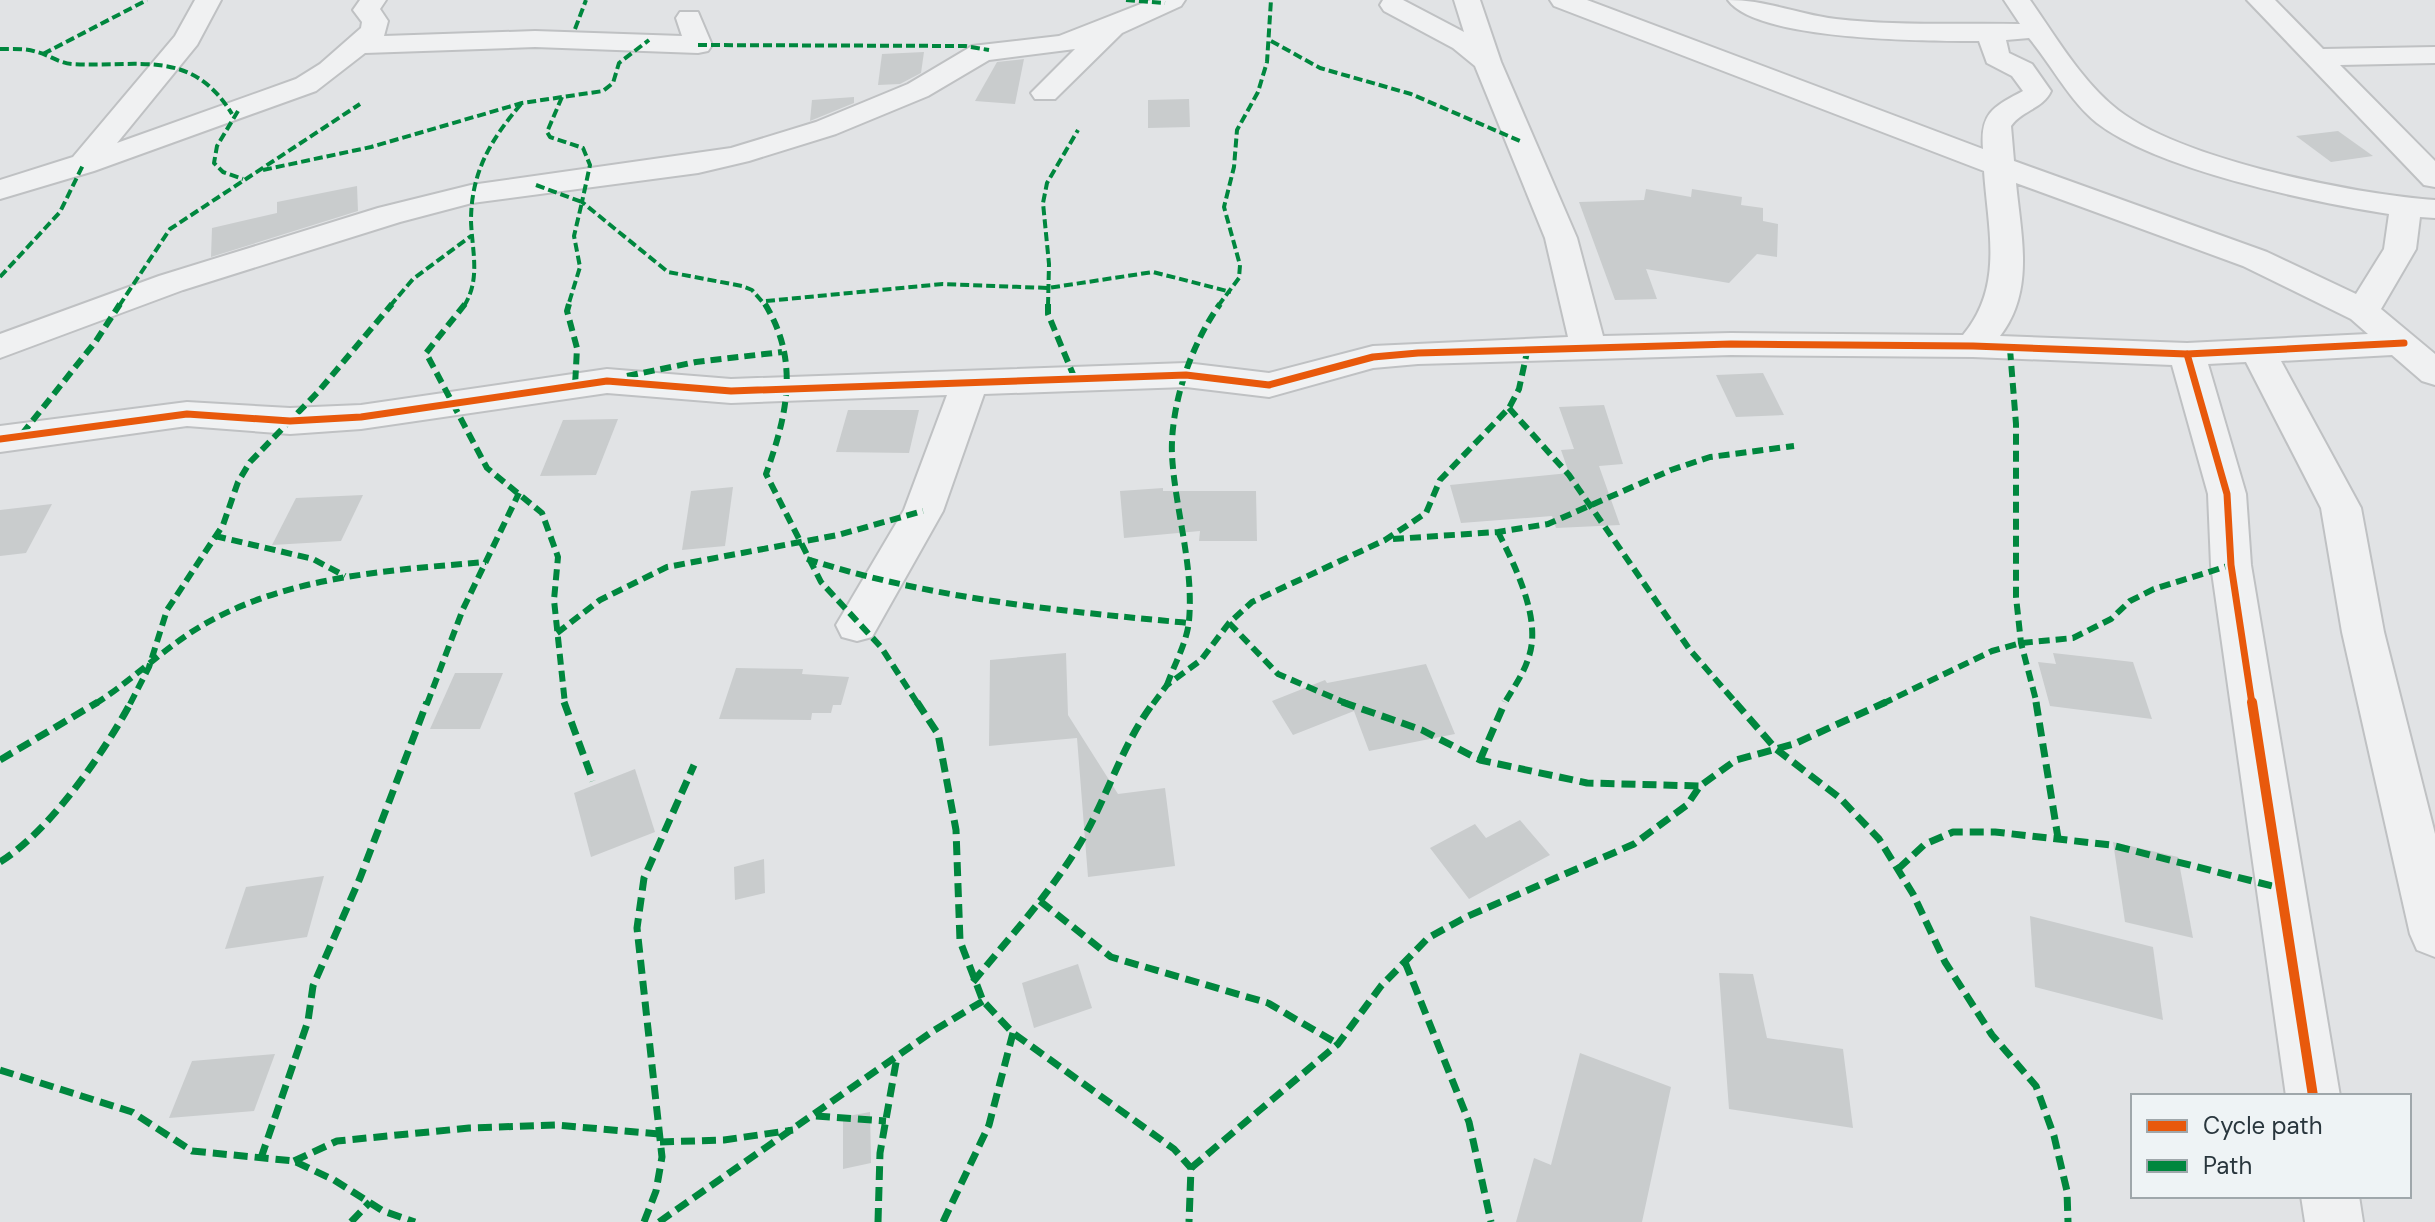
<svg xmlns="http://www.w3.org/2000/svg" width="2435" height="1222" font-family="'DM Sans',sans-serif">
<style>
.building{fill:#c9cccd}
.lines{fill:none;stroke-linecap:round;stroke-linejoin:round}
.street-casing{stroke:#bfc1c3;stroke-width:4}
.street{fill:#f0f1f2;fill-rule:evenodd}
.quiet-far2{stroke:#00873e;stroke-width:4;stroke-dasharray:9 4;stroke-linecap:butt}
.quiet-far1{stroke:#00873e;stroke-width:6;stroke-dasharray:11 6;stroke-linecap:butt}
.quiet{stroke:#00873e;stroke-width:7;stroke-dasharray:14 7;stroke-linecap:butt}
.cycleway-far1-casing{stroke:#eef3f5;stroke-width:12}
.cycleway-casing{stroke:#eef3f5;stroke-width:15}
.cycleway-far1{stroke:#e8590c;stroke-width:7}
.cycleway{stroke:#e8590c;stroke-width:10}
</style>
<rect width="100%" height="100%" fill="#e1e3e5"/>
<g class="building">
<path d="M924,52L921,73L900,84L878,85L882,54Z"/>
<path d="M1024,59L1015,104L975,101L997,62Z"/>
<path d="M854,97V103L810,121L812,100Z"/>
<path d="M1189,99L1190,127L1148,128V100Z"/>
<path d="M2338,131L2373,156L2331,162L2296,136Z"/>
<path d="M357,186L358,211L211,257L212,228L277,213V202Z"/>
<path d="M1646,189L1691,197L1692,189L1742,197L1741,205L1763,208V221L1778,224L1777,257L1757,254L1729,283L1646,269L1657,299L1615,300L1579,202L1644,200Z"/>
<path d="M1763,373L1784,415L1736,417L1716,375Z"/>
<path d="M1604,405L1623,464L1599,466L1620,525L1556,528L1552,516L1461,523L1450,485L1569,473L1561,450L1574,449L1559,407Z"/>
<path d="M848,410H919L909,453L836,452Z"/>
<path d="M618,419L596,475L540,476L563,420Z"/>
<path d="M733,487L725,546L682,550L691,491Z"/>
<path d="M1163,488V491H1256L1257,541H1199L1200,531L1124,538L1120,491Z"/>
<path d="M363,495L341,541L272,545L296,498Z"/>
<path d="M52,504L26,553L0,556V510Z"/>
<path d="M1066,653L1068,715L1118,794L1165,788L1175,866L1088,877L1077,738L989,746L990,660Z"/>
<path d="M2053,653L2133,662L2152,719L2050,706L2038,662L2056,664Z"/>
<path d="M1426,664L1455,734L1369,751L1354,711L1293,735L1272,701L1325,680L1327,683Z"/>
<path d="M736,668L803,669L802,674L849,677L841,705H833L831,713H812L811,720L719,719Z"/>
<path d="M455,673H503L480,729H430Z"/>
<path d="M635,769L655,832L591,857L574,793Z"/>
<path d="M1520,820L1550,855L1469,899L1430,848L1475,824L1486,838Z"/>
<path d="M2113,842L2178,857L2193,938L2125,922Z"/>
<path d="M764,859L765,893L735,900L734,867Z"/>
<path d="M324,876L307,937L225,949L246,887Z"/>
<path d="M2030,916L2153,947L2163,1020L2035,987Z"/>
<path d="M1078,964L1092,1008L1034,1028L1022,983Z"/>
<path d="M1719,973L1753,974L1767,1038L1843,1049L1853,1128L1729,1109Z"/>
<path d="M1580,1053L1671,1087L1642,1222H1516L1534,1158L1551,1165Z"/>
<path d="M275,1054L254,1111L169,1118L192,1061Z"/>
<path d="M870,1112L871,1163L843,1169V1117Z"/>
</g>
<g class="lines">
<g class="street-casing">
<g id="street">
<path d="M195,0H221L197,45L117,143L296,79L320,64L361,28L362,22L353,10L360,0H386L380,9L388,21L384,36L535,31L682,36L676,18L680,12H698L712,45L708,51L698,53L535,47L365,53L316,91L94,171L0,199V180L73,157L175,36Z"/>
<path d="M1151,0H1185L1181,6L1122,33L1055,99H1035L1031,93L1075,49L989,60L928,96L836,134L749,161L698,173L472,203L400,222L183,290L0,358V334L159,276L378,208L471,185L731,148L816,122L908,84L972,46L1059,36Z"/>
<path d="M1383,0H1403L1464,32L1454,0H1480L1501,62L1577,238L1603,336L1731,333L1963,335C2004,286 1988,230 1984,171L1554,6L1550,0H1587L1983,149C1980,113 1993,107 2023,91L2012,76L1987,63L1979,41C1929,41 1757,41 1728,0C1767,0 1797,14 1836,19C1897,26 1959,23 2020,24L2004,0H2030C2056,37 2082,82 2118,110C2183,160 2353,194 2435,200V218L2420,217L2416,249L2381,309L2435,354V385L2422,381L2392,355L2281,361L2361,508L2384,632L2435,834V957L2417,950L2410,934L2342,632L2321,508L2246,362L2208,364L2246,494L2251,565L2340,1096H2286L2211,565L2208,494L2172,365L1973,357L1731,355L1418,364L1373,368L1269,397L1186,387L984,394L943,511L872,637L857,641L842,637L836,625L904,510L947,395L731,403L607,393L361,429L290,434L187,426L0,452V426L187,402L290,408L361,405L607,369L731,379L1186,363L1269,373L1373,346L1568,337L1545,238L1475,66L1453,48L1384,11L1380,5ZM2029,38C2051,64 2069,100 2097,123C2158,170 2312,202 2389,214L2384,249L2356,294L2267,252L2014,161L2011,126C2022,110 2043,109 2051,91L2032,64L2009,53L2006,40ZM2016,183L2243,266L2351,319L2368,334L2187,343L2000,336C2035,291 2021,236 2016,183Z"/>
<path d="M2247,0H2275L2323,49L2435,47V63L2340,65L2435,161V187L2424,185Z"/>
<path d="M2301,1196H2359L2363,1222H2305Z"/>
</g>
</g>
<use href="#street" class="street"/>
<g class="quiet-far2">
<path d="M1126,0L1165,3"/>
<path d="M575,29L586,0"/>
<path d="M1271,41L1320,68L1411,94L1520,141"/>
<path d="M698,45L965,46L989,50"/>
<path d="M0,49C12,49 25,48 37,52C49,55 59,63 72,64C138,68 191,47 232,114"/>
<path d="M43,54L147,0"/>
<path d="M562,97L547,132L550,137L583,148L590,165L582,202L668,272L742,286L752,290L766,306"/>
<path d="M238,111L217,146L214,163L223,172L243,179"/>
<path d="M263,170L371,147L522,103L603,91L613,83L619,63L649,40"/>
<path d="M536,185L582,202L574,236L580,267L568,306"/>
<path d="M0,277L60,212L83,165"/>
<path d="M766,301L943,284L1048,288L1153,272L1231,292"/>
<path d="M119,306L170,229L360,104"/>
<path d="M390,306L413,279L471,236"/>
<path d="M464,306C481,279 472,251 471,221C471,172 491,139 522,103"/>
<path d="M1048,306L1049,264L1043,203L1047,183L1078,130"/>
<path d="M1218,306L1239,278L1240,265L1224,207L1234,167L1237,130L1258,92L1267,62L1271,0"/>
</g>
<g class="quiet-far1">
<path d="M465,304L426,353L487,468L542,513L558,557L554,600L565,704"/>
<path d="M569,304L567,311L577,348L575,386"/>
<path d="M765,304C800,361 787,415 766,474L821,582L881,647L918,704"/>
<path d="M1048,304V314L1075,379"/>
<path d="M2010,349L2016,424V597L2021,643L2037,704"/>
<path d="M627,376L696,362L782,352"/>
<path d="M1509,408L1569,475L1690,650L1737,704"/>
<path d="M22,434L96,341L120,304"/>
<path d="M1498,532C1515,566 1543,621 1528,659C1523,675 1512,690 1504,704"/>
<path d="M215,536L313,559L345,576"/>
<path d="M1393,539L1498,532L1548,524L1671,470L1710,457L1794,446"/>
<path d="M807,559C931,599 1060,611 1189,623"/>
<path d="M1229,623L1278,674L1348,704"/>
<path d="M557,633L600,600L667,567L838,535L923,511"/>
<path d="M1167,685C1174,665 1187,642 1189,621C1194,565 1175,510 1172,455C1170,406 1191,344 1220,304"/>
<path d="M95,704C133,680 165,647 203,625C287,576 391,570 486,562"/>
<path d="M130,704L149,667L167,610L223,525L238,482L250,462L318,392L392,304"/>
<path d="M427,704L463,609L519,493"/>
<path d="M1153,704L1167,685L1201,660L1229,623L1252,602L1385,540L1426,513L1440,480L1509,408L1519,389L1527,352"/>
<path d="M1882,704L1992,651L2021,643L2073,638L2111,619L2130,601L2154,589L2231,565"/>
</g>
<g class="quiet">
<path d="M564,702L593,781"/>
<path d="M917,702L938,734L956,830L960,941L983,1001L1013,1033L1174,1149L1191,1168L1189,1222"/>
<path d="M1342,702L1422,730L1480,760L1587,783L1700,786"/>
<path d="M1735,702L1776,749L1840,798L1879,839L1913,894L1945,962L1992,1035L2036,1086L2054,1136L2067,1191L2068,1222"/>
<path d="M2036,702L2058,838"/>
<path d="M0,760L98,702"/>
<path d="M1480,760L1505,702"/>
<path d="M0,862C49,832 104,753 131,702"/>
<path d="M1898,869L1925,844L1953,832H1995L2111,845L2280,888"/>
<path d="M1040,901L1111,957L1268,1003L1338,1044"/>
<path d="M1405,962L1469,1122L1491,1222"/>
<path d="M973,982C1008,939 1047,897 1076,850C1106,803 1120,747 1154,702"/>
<path d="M0,1070L132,1112L192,1151L294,1161L334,1180L383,1211L415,1222"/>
<path d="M816,1116L886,1121"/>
<path d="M660,1142L724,1140L793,1130"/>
<path d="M261,1158L308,1021L313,986L360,878L427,702"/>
<path d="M294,1161L337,1141L469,1128L555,1125L659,1134"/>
<path d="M1191,1168L1338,1044L1381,986L1428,938L1466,917L1634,844L1687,805L1700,786L1736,760L1794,744L1886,702"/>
<path d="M351,1222L370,1202"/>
<path d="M644,1222L656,1191L662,1157L637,928L644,878L694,765"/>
<path d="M659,1222L933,1031L983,1001"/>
<path d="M878,1222L880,1153L897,1057"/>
<path d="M943,1222L989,1125L1013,1033"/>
</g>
<g class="cycleway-far1-casing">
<g id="cycleway-far1">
<path d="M2187,354L2227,494L2231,565L2252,704"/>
<path d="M0,439L187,414L290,421L361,417L607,381L731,391L1186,375L1269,385L1373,357L1418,353L1731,344L1973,346L2187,354L2404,343"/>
</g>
</g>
<g class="cycleway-casing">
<path id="cycleway" d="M2252,702L2313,1096"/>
</g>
<use href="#cycleway-far1" class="cycleway-far1"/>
<use href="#cycleway" class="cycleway"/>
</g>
<rect x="2131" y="1094" width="280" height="104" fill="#eef3f5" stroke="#9fa7ab" stroke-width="2"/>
<rect x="2147" y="1120" width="40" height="12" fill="#e8590c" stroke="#9fa7ab" stroke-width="2"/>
<text x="2203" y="1134" font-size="24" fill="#29363d">Cycle path</text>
<rect x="2147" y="1160" width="40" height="12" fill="#00873e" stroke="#9fa7ab" stroke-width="2"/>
<text x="2203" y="1174" font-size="24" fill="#29363d">Path</text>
</svg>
